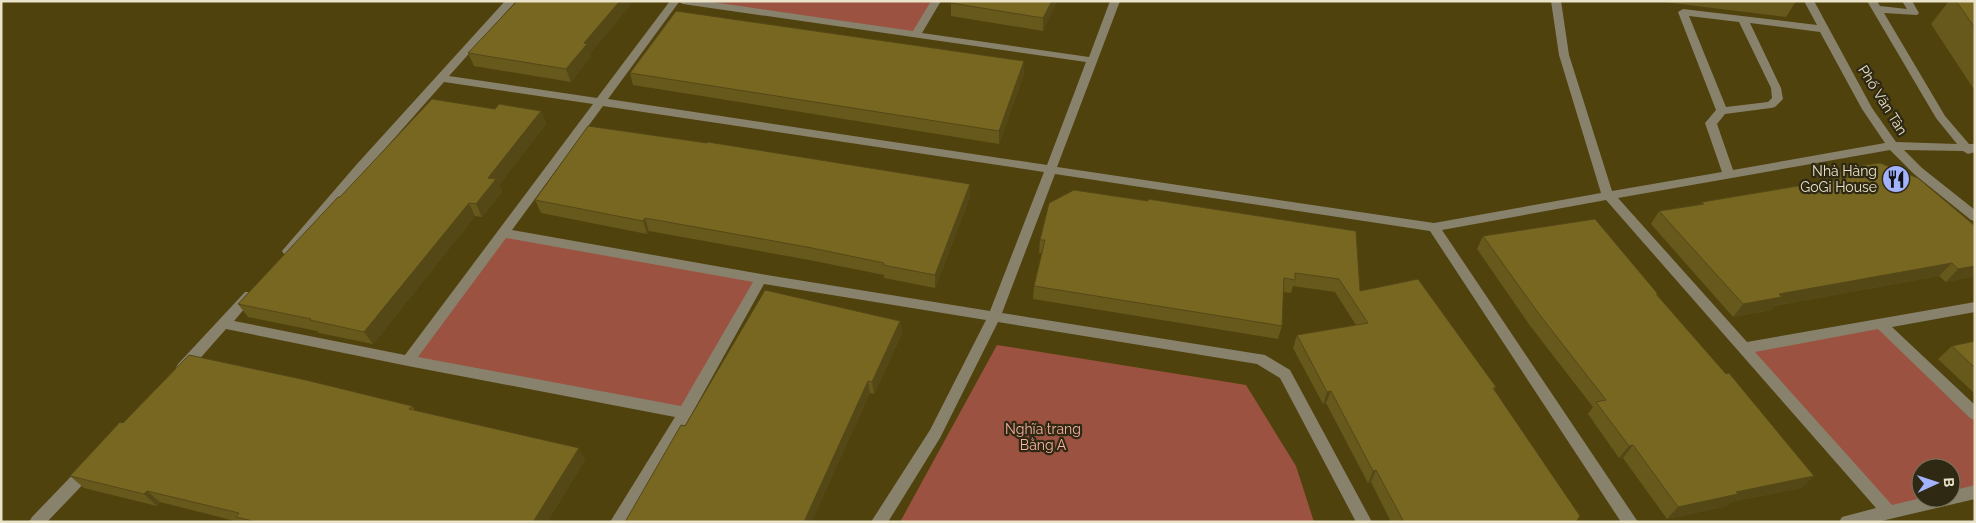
<svg xmlns="http://www.w3.org/2000/svg" width="1976" height="523" font-family="Raleway,sans-serif">
<style>
.green{fill:#9b5240}
.lines{fill:none;stroke-linecap:round;stroke-linejoin:round}
.minor{fill:#88826d;fill-rule:evenodd}
.wall{fill:#67591c}
.shaded-wall{fill:#544817}
.building{fill:#786721;stroke:#544817}
.labels{text-anchor:middle;stroke-width:4.5;stroke-linejoin:round;paint-order:stroke}
.street-label{font-size:14px;fill:#eae3c9;stroke:#2f2914}
.poi-label{font-size:14px;fill:#eae3c9;stroke:#2f2914;text-anchor:end}
.park-label{font-size:14px;fill:#f6b09f;stroke:#2f2914}
</style>
<rect width="100%" height="100%" fill="#4f420d"/>
<g class="green">
<path d="M683,1H936L916,35Z"/>
<path d="M503,233L761,279L685,413L408,361Z"/>
<path d="M1881,324L1975,414V492L1951,498V468H1921V498L1889,512L1745,348Z"/>
<path d="M997,345L1246,385L1296,466L1314,522H900Z"/>
</g>
<g class="lines">
<g class="minor">
<path d="M505,1H516L449,76L597,98L670,1H705L913,31L931,1H941L922,33L1089,57L1110,1H1120L1057,167L1434,223L1601,193L1559,55L1551,1H1561L1569,55L1612,191L1722,172L1705,123L1716,110L1678,12L1683,9L1817,25L1804,1H1814L1872,108L1896,142L1957,144L1936,118L1867,1H1877L1880,6L1907,9L1902,1H1912L1919,13L1917,15L1884,13L1945,116L1969,144H1975V152L1968,154L1963,151L1904,150L1922,168L1975,210V221L1971,220L1914,174L1890,150L1618,198L1747,342L1975,302V312L1892,327L1975,405V420L1970,418L1878,329L1755,352L1892,505L1921,498H1951V491L1975,485V499L1877,522H1839L1842,517L1876,508L1606,200L1442,230L1638,522H1621L1430,231L1055,174L1002,313L1265,355L1290,370L1372,522H1356L1280,378L1257,364L998,322L940,438L888,522H871L930,430L986,320L764,284L690,417L627,522H610L675,417L408,366L226,329L188,372L183,373L178,372L176,368L178,364L245,292H255L256,295L234,321L405,355L593,104L444,82L292,254H284L282,251L357,164ZM679,2L683,4L1086,62L1047,165L608,99ZM1689,16L1739,22L1771,88L1772,98L1768,102L1726,107ZM1750,23L1820,32L1862,109L1885,143L1733,170L1717,124L1725,114L1771,108L1775,107L1783,99L1781,88ZM603,106L1044,172L990,311L761,274L512,230ZM506,238L753,282L681,406L418,357Z"/>
<path d="M87,464L92,465L94,470L92,475L47,522H29L32,517L82,465Z"/>
</g>
</g>
<g class="wall">
<path d="M1057,1L1043,31L951,16V3Z"/>
<path d="M1656,1H1796L1786,17Z"/>
<path d="M1949,1H1975V91L1931,24Z"/>
<path d="M468,53L590,54L591,56L571,82L474,66Z"/>
<path d="M630,73L1024,74L999,144L633,85Z"/>
<path d="M541,111L546,124L499,185L502,192L482,217L475,216L373,344L319,333L317,331L248,317L238,304L340,197Z"/>
<path d="M1843,168L1975,276L1946,282L1939,276L1774,306L1771,310L1733,317L1651,224L1659,211L1701,204L1702,202L1834,180Z"/>
<path d="M970,197L935,288L884,278V275L809,260L649,231L647,234L541,213L535,200Z"/>
<path d="M1356,231L1360,291L1496,387L1494,390L1576,522H1391L1371,482L1368,483L1326,403L1323,404L1293,348L1297,335L1356,325L1335,292L1293,286L1291,293L1283,292L1282,326L1278,339L1033,299L1034,286L1042,253H1039L1040,240Z"/>
<path d="M1483,236L1658,294L1657,295L1814,476L1801,488L1730,502L1727,506L1667,519L1623,458H1619L1588,414L1593,407L1531,327L1477,249Z"/>
<path d="M900,321L902,333L874,394L870,393L849,439L685,426Z"/>
<path d="M1975,341V394L1938,359L1952,346Z"/>
<path d="M412,406L415,410L585,460L547,522H239L160,502L157,506L84,488L70,476L123,423Z"/>
</g>
<g class="shaded-wall">
<path d="M620,1H634L590,54L591,56L571,82L566,69L584,43Z"/>
<path d="M1052,1H1057L1043,31V18Z"/>
<path d="M1024,61V74L999,144V131Z"/>
<path d="M541,111L546,124L499,185L502,192L482,217L476,204L488,178Z"/>
<path d="M970,184V197L935,288V275Z"/>
<path d="M469,203L475,216L373,344L364,332Z"/>
<path d="M645,218L649,231L647,234L643,221Z"/>
<path d="M1952,263L1939,276L1774,306L1771,310L1733,317L1743,304L1779,294Z"/>
<path d="M1975,266V276L1946,282L1958,269Z"/>
<path d="M900,321L902,333L874,394L872,382Z"/>
<path d="M868,381L870,393L812,522H804Z"/>
<path d="M1331,391L1326,403L1323,404L1327,392Z"/>
<path d="M1633,445L1623,458H1619L1629,446Z"/>
<path d="M579,448L585,460L547,522H533Z"/>
<path d="M1376,470L1371,482L1368,483L1373,471Z"/>
<path d="M1814,476L1801,488L1730,502L1727,506L1667,519L1678,507L1736,492Z"/>
<path d="M147,491L160,502L157,506L144,494Z"/>
</g>
<g class="building">
<path d="M517,1H620L584,43L587,44L566,69L468,53Z"/>
<path d="M952,1H1052L1043,18L951,3Z"/>
<path d="M1956,1H1975V28Z"/>
<path d="M676,11L1024,61L999,131L630,73Z"/>
<path d="M432,99L495,109L499,104L541,111L488,178L496,179L476,204L469,203L364,332L310,320L311,319L238,304L338,197H340Z"/>
<path d="M588,126L707,143L708,142L970,184L935,275L883,265L884,263L807,247L645,218L643,221L535,200Z"/>
<path d="M1880,163L1918,178L1975,226V266L1958,269L1952,263L1779,294L1782,297L1743,304L1659,211L1704,204L1702,202L1852,177L1843,168Z"/>
<path d="M1074,190L1148,201V199L1356,231L1360,291L1418,279L1496,387L1493,388L1580,516L1576,522H1404L1376,470L1373,471L1331,391L1327,392L1297,335L1368,323L1339,279L1295,273V280L1284,278L1282,326L1034,286L1045,240H1040L1049,203Z"/>
<path d="M1595,219L1658,294H1656L1726,374L1729,373L1814,476L1736,492L1738,494L1678,507L1633,445L1629,446L1596,402L1606,400L1539,314L1483,236Z"/>
<path d="M765,290L900,321L872,382L868,381L804,522H625L681,425L685,426Z"/>
<path d="M1975,341V368L1952,346Z"/>
<path d="M189,355L306,380L412,406L409,409L579,448L533,522H257L236,517L239,513L147,491L144,494L70,476L120,422L123,423Z"/>
</g>
<defs>
<g id="restaurant-disc" transform="scale(1.4375)"><circle r="9.5" fill="#a3b2fd" stroke="#2f2914"/><path d="M-5-6h1v4h1v-4h1v4h1v-4h1v5L-1.5 .5V6h-2V.5L-5-1ZM5-6V6H3V1.5H1.5Q1.5-4 5-6Z" fill="#111"/></g>
</defs>
<g fill-rule="evenodd">
<use href="#restaurant-disc" x="1896" y="179"/>
</g>
<g class="labels">
<g class="street-label">
<text transform="translate(1883 100) rotate(58)" y="5">Phố Văn Tân</text>
</g>
<g class="poi-label">
<text x="1877" y="176">Nhà Hàng<tspan x="1877" dy="16">GoGi House</tspan></text>
</g>
<g class="park-label">
<text x="1043" y="434">Nghĩa trang<tspan x="1043" dy="16">Bằng A</tspan></text>
</g>
</g>
<rect width="1976" height="523" fill="none" stroke="#eae3c9" stroke-width="5"/>
<g transform="translate(1936 483) rotate(87)"><circle r="24" fill="#2f2914" stroke="#7a735c"/>
<path d="M0-4L9 19L0 12L-9 19Z" fill="#a3b2fd"/>
<text y="-8" font-size="14" font-weight="bold" text-anchor="middle" fill="#eae3c9">B</text>
</g>
</svg>
